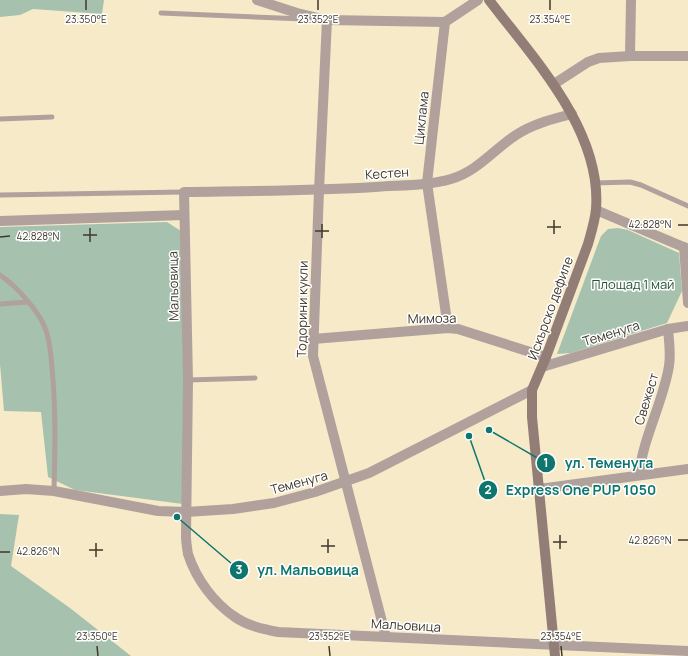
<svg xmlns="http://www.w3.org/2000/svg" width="688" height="656" font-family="Manrope,sans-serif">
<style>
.green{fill:#a7c1af}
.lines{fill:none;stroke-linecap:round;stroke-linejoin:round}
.service{stroke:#b0a19d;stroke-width:5}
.minor{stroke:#b0a19d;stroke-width:10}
.tertiary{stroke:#b0a19d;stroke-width:10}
.secondary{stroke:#937e77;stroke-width:10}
.ticks{fill:none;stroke:#3f392c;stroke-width:1.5}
.labels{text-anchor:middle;stroke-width:3;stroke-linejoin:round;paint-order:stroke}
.street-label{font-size:13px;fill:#3f392c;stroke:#fff}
.park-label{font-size:13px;fill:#235336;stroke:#fff}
.ticks-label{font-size:10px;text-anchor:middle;fill:#3f392c;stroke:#fff;stroke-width:3;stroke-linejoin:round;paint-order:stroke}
.leader{fill:none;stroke:#0f766e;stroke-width:1.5}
.callout-dot{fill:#0f766e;stroke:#fff;stroke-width:1.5}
.mark-label{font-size:12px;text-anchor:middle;font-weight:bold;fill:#fff}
.callout-label{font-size:14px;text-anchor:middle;font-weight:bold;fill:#0f766e;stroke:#fff;stroke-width:3;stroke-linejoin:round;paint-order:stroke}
</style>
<rect width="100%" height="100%" fill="#f7eac9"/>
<g class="green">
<path d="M0,0H104L102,14L33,9L20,15L0,17Z"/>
<path d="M167,222L184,233L183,504L75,490L48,477L41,412L4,411L0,364V227Z"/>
<path d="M618,228L628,230L679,253L682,291L667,323L571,353L557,354L601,236L608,229Z"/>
<path d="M0,514L19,515L11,566L70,608L131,656H0Z"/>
</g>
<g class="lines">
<g class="service">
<path d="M161,13L304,19"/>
<path d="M0,119L52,117"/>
<path d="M595,183L630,182L641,185L688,206"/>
<path d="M0,195L184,192"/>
<path d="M0,275C15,285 39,311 45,328C50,340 51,355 52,368C56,409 55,449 54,491"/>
<path d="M0,304L28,302"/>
<path d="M188,380L255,378"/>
</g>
<g class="minor">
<path d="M257,0L297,13L327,20L445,22"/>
<path d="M327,20L319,190L313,356L386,637"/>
<path d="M630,56L631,0"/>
<path d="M554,84L588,62L599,58L630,56H688"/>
<path d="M572,114C552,119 533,124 516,135C493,150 478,171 451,179C427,186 400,185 375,187C312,191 248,191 184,192L188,380L186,536C186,542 187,548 188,554C196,579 214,603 235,617C248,626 263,629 278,632L688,651"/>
<path d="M596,210L688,249"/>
<path d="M0,221L184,215"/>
<path d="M684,247L688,303"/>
<path d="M448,328L427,183L445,22L478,0"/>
<path d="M313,339L448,328L458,329L546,357"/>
<path d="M542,367L668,329L688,326"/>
<path d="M639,475C643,437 663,403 669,366C671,354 669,341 668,329"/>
<path d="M539,489L688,469"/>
</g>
<path class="tertiary" d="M0,491L26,489L54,491L158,511L186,512L233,509L274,503L315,492L369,473L532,390"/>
<path class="secondary" d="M489,0C533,58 602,130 596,209C595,221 591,233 588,244L546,357L532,390V417L555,656"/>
</g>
<path class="ticks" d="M86,0V10M318,0V10M550,0V10M554,220V234M322,224V238M678,225H688M547,227H561M90,228V242M315,231H329M83,235H97M0,237L10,236M560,535V549M328,539V553M678,540H688M553,542H567M96,543V557M321,546H335M89,550H103M0,552H10M97,646L98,656M329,646L330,656M561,646L562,656"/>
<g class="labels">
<g class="street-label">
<text transform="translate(421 118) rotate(-84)" y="5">Циклама</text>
<text transform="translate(387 173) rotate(-4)" y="5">Кестен</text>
<text transform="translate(173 286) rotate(-91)" y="5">Мальовица</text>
<text transform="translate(550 308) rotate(-70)" y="5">Искърско дефиле</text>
<text transform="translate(302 309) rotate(-89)" y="5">Тодорини кукли</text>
<text transform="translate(432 318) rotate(-1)" y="5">Мимоза</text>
<text transform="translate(611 333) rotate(-17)" y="5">Теменуга</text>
<text transform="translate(646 399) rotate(-73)" y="5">Свежест</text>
<text transform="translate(299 482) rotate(-15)" y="5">Теменуга</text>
<text transform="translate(406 625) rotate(3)" y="5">Мальовица</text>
</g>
<g class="park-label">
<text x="633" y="289">Площад 1 май</text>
</g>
</g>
<g class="ticks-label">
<text x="86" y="23">23.350°E</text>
<text x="318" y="23">23.352°E</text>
<text x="550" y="23">23.354°E</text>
<text x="650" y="228">42.828°N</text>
<text x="38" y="240">42.828°N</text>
<text x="650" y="544">42.826°N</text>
<text x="38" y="555">42.826°N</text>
<text x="97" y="640">23.350°E</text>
<text x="329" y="640">23.352°E</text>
<text x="561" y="640">23.354°E</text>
</g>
<path class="leader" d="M489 430L546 463M469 436L488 490M177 517L239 570"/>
<g class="callout-dot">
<circle cx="489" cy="430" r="4"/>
<circle cx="469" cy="436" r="4"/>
<circle cx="177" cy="517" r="4"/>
<circle cx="546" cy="463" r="10"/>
<circle cx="488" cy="490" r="10"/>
<circle cx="239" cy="570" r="10"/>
</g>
<g class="mark-label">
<text x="546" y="467">1</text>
<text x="488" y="494">2</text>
<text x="239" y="574">3</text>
</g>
<g class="callout-label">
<text x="609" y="468">ул. Теменуга</text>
<text x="581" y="495">Express One PUP 1050</text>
<text x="308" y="575">ул. Мальовица</text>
</g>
</svg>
